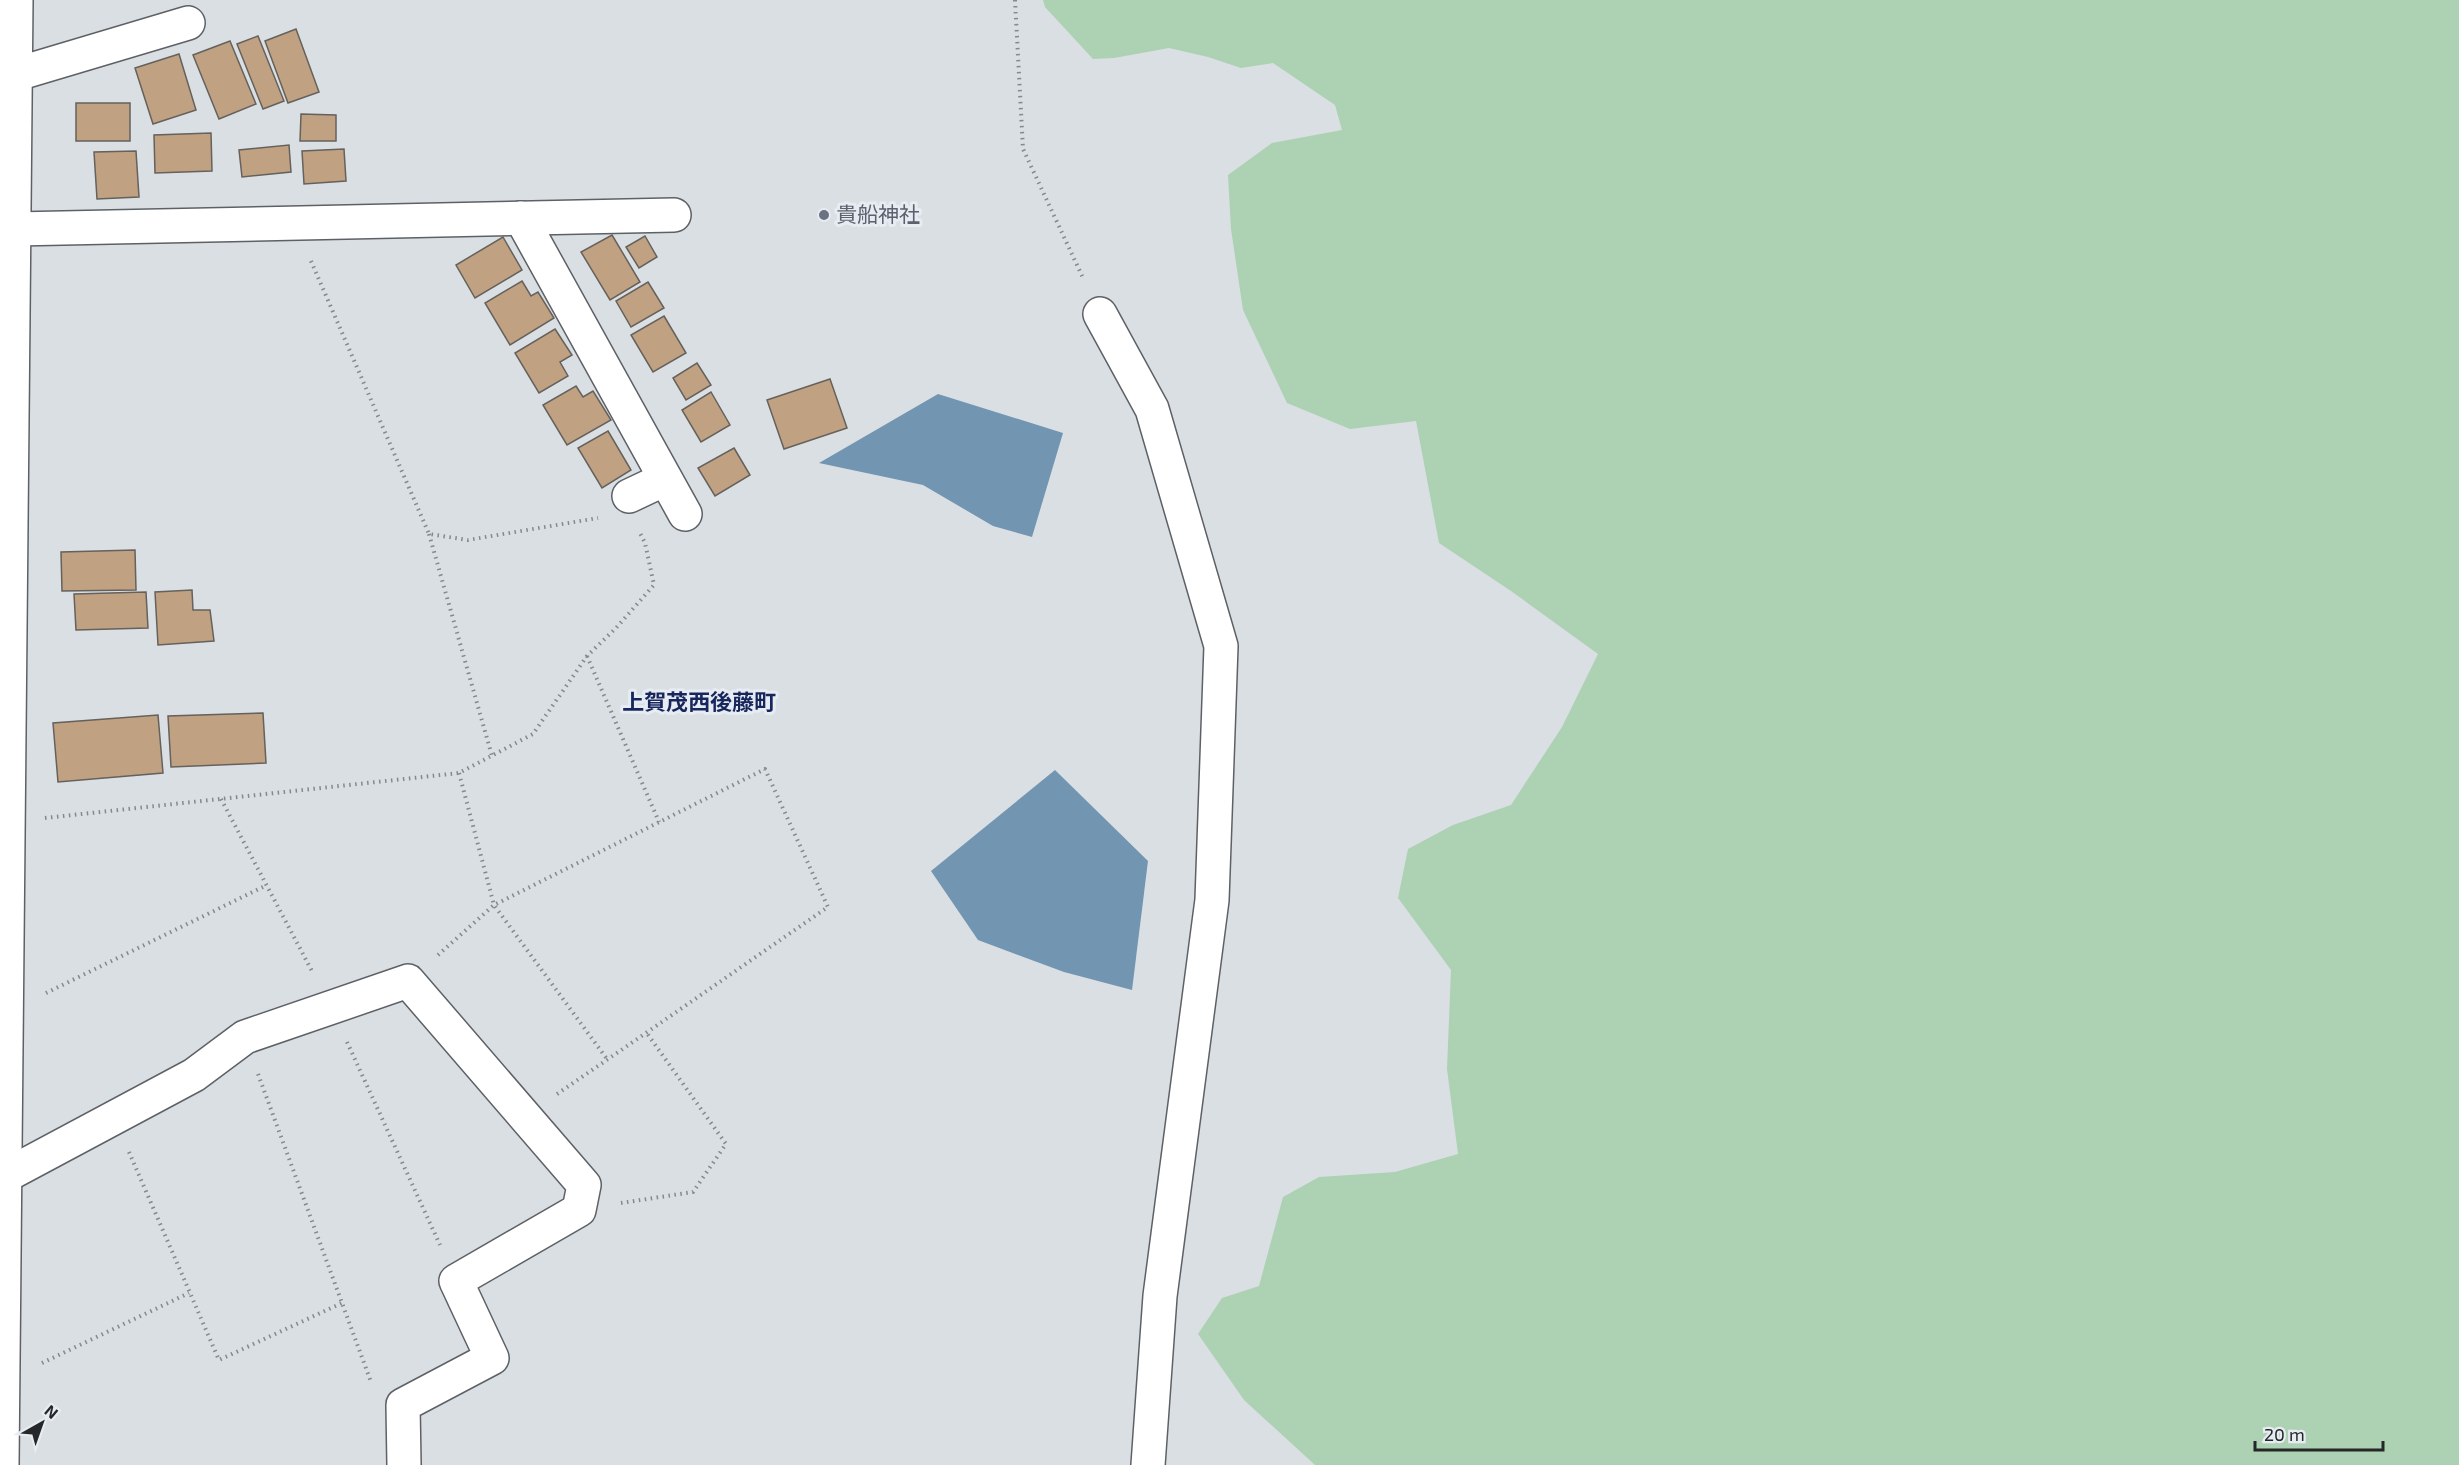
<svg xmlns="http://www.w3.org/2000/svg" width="2459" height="1465" font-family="'Exo 2','Noto Sans JP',sans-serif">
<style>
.green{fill:#add1b3}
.water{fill:#7295b1}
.building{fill:#c0a181;stroke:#65615c;stroke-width:1.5}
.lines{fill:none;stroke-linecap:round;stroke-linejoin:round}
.minor-casing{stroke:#5d6166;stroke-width:36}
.path{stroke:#85898d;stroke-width:4;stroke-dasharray:1.5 4.5;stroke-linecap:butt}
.minor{stroke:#fff;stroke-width:33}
.worship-dot{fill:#6b7280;stroke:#e7ecf2;stroke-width:2}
.labels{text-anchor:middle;stroke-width:6;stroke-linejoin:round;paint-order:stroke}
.worship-label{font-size:21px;fill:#5b616d;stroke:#e7ecf2;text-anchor:start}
.neighbourhood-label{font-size:22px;font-weight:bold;fill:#17265c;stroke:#e7ecf2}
</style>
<rect width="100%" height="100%" fill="#dadfe4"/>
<path class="green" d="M1043,0H2459V1465H1315L1244,1400L1198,1334L1222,1298L1259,1286L1283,1197L1319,1177L1395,1172L1458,1154L1447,1069L1451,970L1398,898L1408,849L1453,825L1511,805L1562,727L1598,654L1511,591L1439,543L1416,421L1350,429L1287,403L1243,310L1231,229L1228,175L1272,143L1342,130L1335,105L1273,63L1241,68L1208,57L1169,48L1114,58L1093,59L1045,7Z"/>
<g class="water">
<path d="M938,394L1063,433L1032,537L993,526L923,485L819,463Z"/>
<path d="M1055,770L1148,861L1132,990L1064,972L978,940L931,871Z"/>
</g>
<g class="building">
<path d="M296,29L319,92L288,103L265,41Z"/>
<path d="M258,36L284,101L263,109L237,44Z"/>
<path d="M230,41L256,104L219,119L193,55Z"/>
<path d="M179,54L196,110L153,124L135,68Z"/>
<rect x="76" y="103" width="54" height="38"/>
<path d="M301,114L336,115V141H300Z"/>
<path d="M211,133L212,171L155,173L154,135Z"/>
<path d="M289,145L291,172L242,177L239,150Z"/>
<path d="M344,149L346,181L304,184L302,151Z"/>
<path d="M136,151L139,197L97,199L94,152Z"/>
<path d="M612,235L640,282L610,300L581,252Z"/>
<path d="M645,236L657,257L639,268L626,247Z"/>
<path d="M503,237L522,270L475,298L456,265Z"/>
<path d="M522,281L531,296L538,292L554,318L510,345L485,303Z"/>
<path d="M648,282L664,308L631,327L616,301Z"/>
<path d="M664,316L686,353L653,372L631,335Z"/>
<path d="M555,329L572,355L560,362L568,376L539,393L515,353Z"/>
<path d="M697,363L711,385L686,400L673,378Z"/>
<path d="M830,379L847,428L784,449L767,400Z"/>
<path d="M576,386L583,397L593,391L611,420L567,445L543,405Z"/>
<path d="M711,392L730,425L701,442L682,410Z"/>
<path d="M608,431L631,470L602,488L578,448Z"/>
<path d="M734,448L750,475L715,496L698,468Z"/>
<path d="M135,550L136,590L62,591L61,552Z"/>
<path d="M192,590L193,610H210L214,641L158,645L155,592Z"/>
<path d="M146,592L148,628L76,630L74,594Z"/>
<path d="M263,713L266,763L171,767L168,716Z"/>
<path d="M158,715L163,773L58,782L53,723Z"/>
</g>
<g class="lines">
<g class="minor-casing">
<g id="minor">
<path d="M17,74L188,23"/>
<path d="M521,218L685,514"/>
<path d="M15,229L674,215"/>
<path d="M1100,314L1152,409L1221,646L1212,900L1160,1296L1148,1465"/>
<path d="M629,496L665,479"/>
<path d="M0,1176H5L194,1075L245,1037L408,981L584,1185L579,1210L456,1281L492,1358L403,1405L404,1465"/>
<path d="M2,1465L16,0"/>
</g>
</g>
<g class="path">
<path d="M1015,0L1023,149L1084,280"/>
<path d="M311,261L429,534L468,540L598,518"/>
<path d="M429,534L492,756"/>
<path d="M587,656L659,822"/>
<path d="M221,799L313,973"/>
<path d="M45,818L459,773L533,734L587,656L616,628L654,585L645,543L640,533"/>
<path d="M438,955L494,905L459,773"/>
<path d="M46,993L267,885"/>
<path d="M347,1042L440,1245"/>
<path d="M258,1074L371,1382"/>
<path d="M557,1094C648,1032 738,969 828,907L765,769L494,905L607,1059"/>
<path d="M129,1152L219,1360L342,1303"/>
<path d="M621,1203L693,1192L726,1144L646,1032"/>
<path d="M42,1363L189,1293"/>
</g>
<use href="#minor" class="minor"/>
</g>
<circle class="worship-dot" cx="824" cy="215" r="6"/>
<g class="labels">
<g class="worship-label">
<text x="836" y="222">貴船神社</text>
</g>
<g class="neighbourhood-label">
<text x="699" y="710">上賀茂西後藤町</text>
</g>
</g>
<g transform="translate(42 1423) rotate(40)" stroke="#e7ecf2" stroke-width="4.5" paint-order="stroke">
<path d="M0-4.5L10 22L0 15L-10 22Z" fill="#252729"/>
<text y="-9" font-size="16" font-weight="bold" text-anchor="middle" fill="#252729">N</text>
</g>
<path d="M2255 1441v9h128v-9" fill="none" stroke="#252729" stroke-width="3"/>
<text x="2264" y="1441" font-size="18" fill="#252729" stroke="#e7ecf2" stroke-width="4.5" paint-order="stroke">20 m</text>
</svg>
